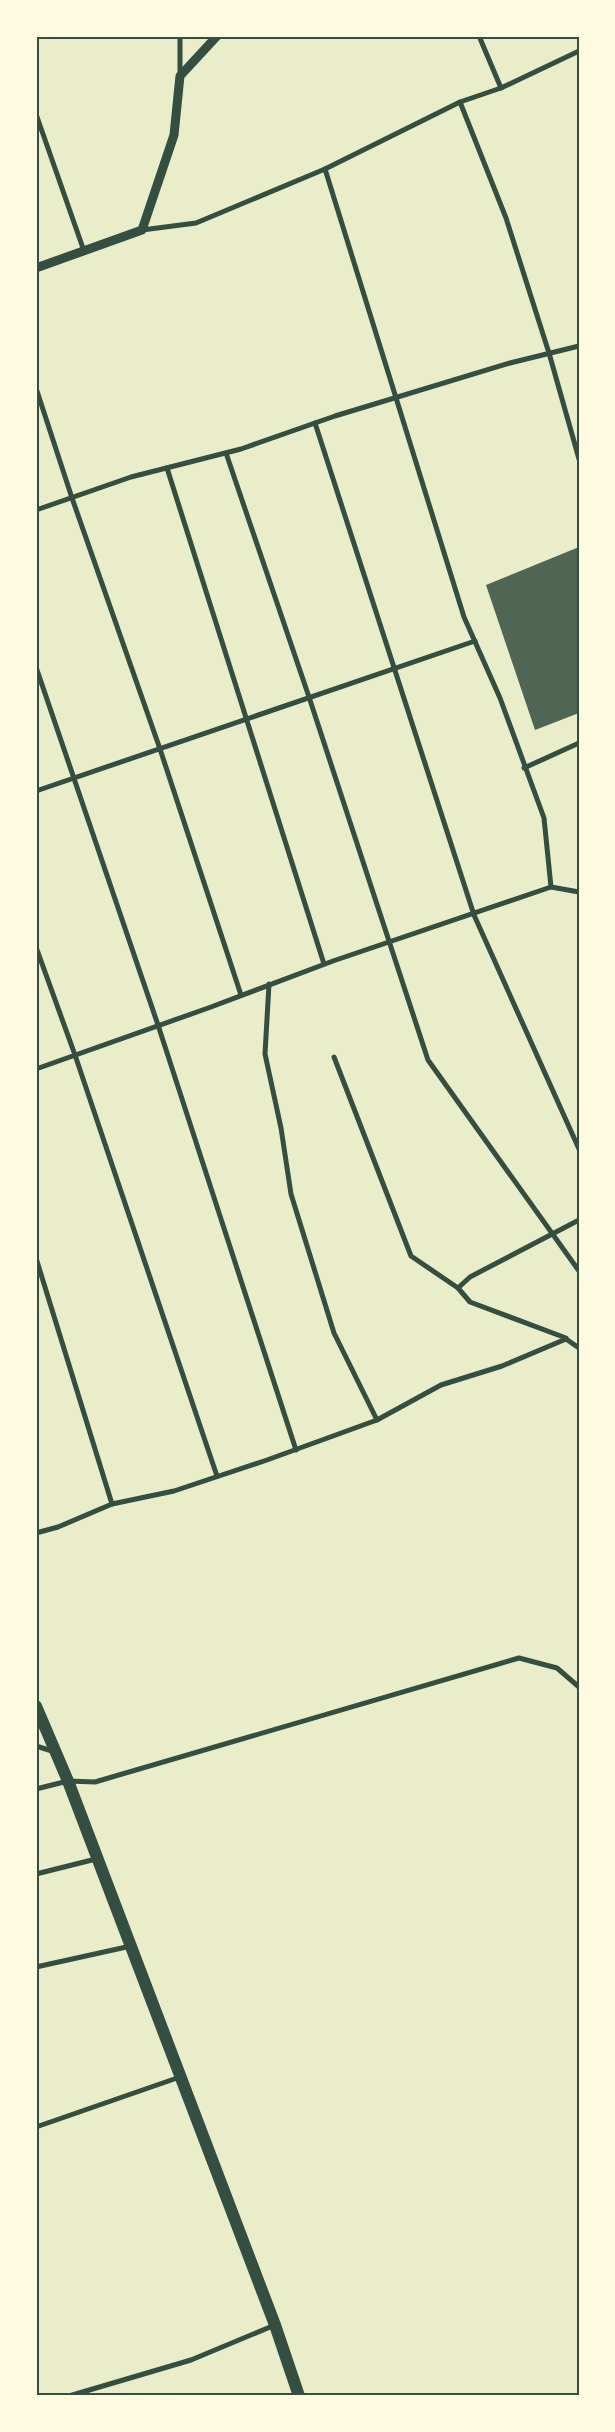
<svg xmlns="http://www.w3.org/2000/svg" width="615" height="2432" font-family="Barlow,sans-serif">
<style>
.building{fill:#4f6655}
.lines{fill:none;stroke-linecap:round;stroke-linejoin:round}
.minor{stroke:#344e41;stroke-width:5}
.tertiary{stroke:#344e41;stroke-width:9}
.primary{stroke:#344e41;stroke-width:12}
.neatline{fill:none;stroke:#344e41;stroke-width:2}
</style>
<rect width="100%" height="100%" fill="#e9edc9"/>
<path class="building" d="M579,547V713L535,730L486,585Z"/>
<g class="lines">
<g class="minor">
<path d="M479,36L501,88"/>
<path d="M180,76V36"/>
<path d="M460,102L506,218L549,353L579,459"/>
<path d="M36,114L84,251"/>
<path d="M325,169L460,102L501,88L579,51"/>
<path d="M142,230L196,223L325,169L464,617L500,698L544,818L551,887L579,892"/>
<path d="M36,388L72,498L160,749L241,995"/>
<path d="M315,423L474,915L579,1149"/>
<path d="M226,453L309,697L428,1060L579,1271"/>
<path d="M167,468L324,964"/>
<path d="M36,510L131,477L241,449L335,416L510,363L579,346"/>
<path d="M36,667L158,1025L296,1450"/>
<path d="M524,768L579,743"/>
<path d="M36,791L475,641"/>
<path d="M36,947L75,1055L217,1476"/>
<path d="M269,984L265,1054L281,1128L291,1194L334,1333L377,1420L441,1385L502,1366L566,1339L579,1348"/>
<path d="M334,1057L411,1256L458,1288L470,1302L566,1338"/>
<path d="M36,1069L211,1007L333,961L551,887"/>
<path d="M36,1258L112,1504"/>
<path d="M458,1288L470,1277L579,1220"/>
<path d="M36,1533L58,1527L112,1504L174,1491L267,1460L377,1420"/>
<path d="M36,1746L52,1751"/>
<path d="M36,1789L68,1781L95,1782L519,1658L557,1668L579,1687"/>
<path d="M36,1874L96,1859"/>
<path d="M36,1967L131,1946"/>
<path d="M36,2127L180,2077"/>
<path d="M69,2396L191,2360L275,2325"/>
</g>
<path class="tertiary" d="M36,268L142,230L174,135L180,76L217,36"/>
<path class="primary" d="M36,1706L68,1781L275,2325L299,2396"/>
</g>
<rect width="615" height="2432" fill="none" stroke="#fefae0" stroke-width="75"/>
<rect x="38" y="38" width="540" height="2356" class="neatline"/>
</svg>
